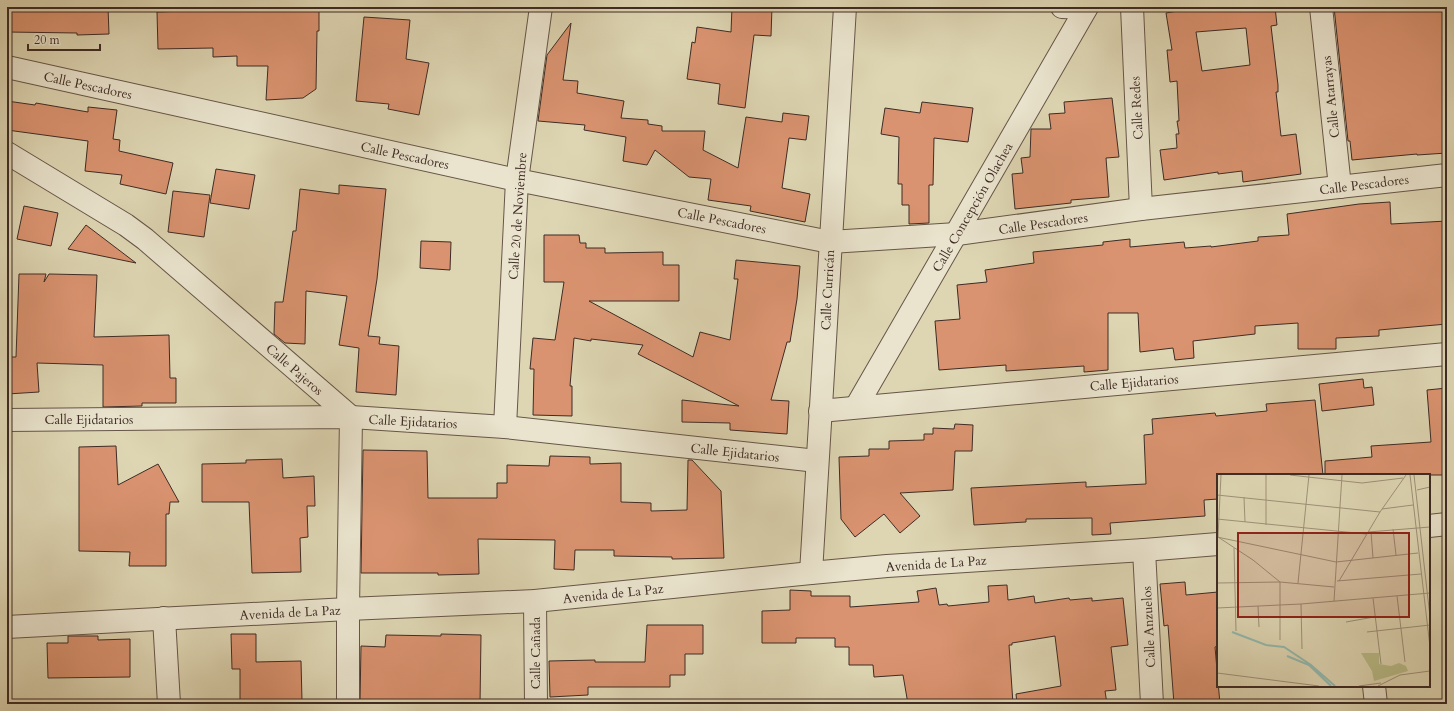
<svg xmlns="http://www.w3.org/2000/svg" width="1454" height="711" font-family="Cardo,serif">
<style>
.building{fill:#da9370;stroke:#3e2b25;fill-rule:evenodd}
.lines{fill:none;stroke-linecap:round;stroke-linejoin:round}
.minor-casing{stroke:#665648;stroke-width:24}
.minor{stroke:#eae4ce;stroke-width:22}
.labels{text-anchor:middle;stroke-width:3;stroke-linejoin:round;paint-order:stroke}
.street-label{font-size:13px;fill:#3e2b25;stroke:#eae4ce}
.inset-river{fill:none;stroke:#93b9af;stroke-width:2}
.inset-road{fill:none;stroke:#9e927a;stroke-width:1}
.view{fill:#8f2418;fill-opacity:0.15;stroke:#8f2418;stroke-width:2}
.inset-edge{fill:none;stroke:#3e2b25;stroke-width:2}
</style>
<rect width="100%" height="100%" fill="#ded6b3"/>
<filter id="stains"><feTurbulence type="fractalNoise" baseFrequency=".005" numOctaves="4"/><feColorMatrix values="0 0 0 0 .2 0 0 0 0 .09 0 0 0 0 .02 0 0 0 .5 -.17"/></filter>
<radialGradient id="worn" r=".72"><stop offset=".6" stop-color="#630" stop-opacity="0"/><stop offset="1" stop-color="#630" stop-opacity=".3"/></radialGradient>
<g class="building">
<path d="M14,7H108L109,34L77,35V33L7,32V9H14Z"/>
<path d="M235,7H319V31H317L316,89L303,98L266,100L268,66H237V56L213,57V48L158,49L157,12L235,9Z"/>
<path d="M732,7H772L771,36L754,35L745,108L718,104L720,84L687,79L692,42L695,43L697,27L731,32Z"/>
<path d="M1200,7H1275L1277,25L1271,26L1278,85V92H1276L1281,136L1296,134L1301,174L1243,182L1242,171L1218,174V172L1164,180L1160,150L1177,148L1176,134H1179L1177,121H1179L1177,81L1170,82L1167,50H1172L1166,13ZM1246,28L1250,65L1202,71L1196,32Z"/>
<path d="M1334,7H1447V153L1417,155V154L1352,160L1350,141H1348Z"/>
<path d="M364,17L410,20L406,59L429,63L419,115L388,109L389,104L356,101Z"/>
<path d="M571,23L563,80L578,81L577,93L624,101L621,118L648,120V124L662,126V131H705L703,150L738,168L746,117L782,122L783,113L809,116L806,140L789,138L782,188L810,194L805,222L750,211L751,206L708,200L711,179L689,177L655,150L647,165L623,161L626,137L584,130L585,125L538,121L547,55Z"/>
<path d="M1112,98L1119,157L1106,158L1109,197L1071,200V203L1015,209L1012,174L1023,173L1021,158L1030,157L1031,129H1051L1049,114L1065,113L1064,102Z"/>
<path d="M7,101L35,105L36,103L88,112V107L117,110L113,139L120,140L119,151L173,163L166,194L120,184L122,175L85,171L88,141L7,130Z"/>
<path d="M922,102L973,108L968,142L934,138L933,185H929V223L909,224V205H902V184H898L899,137L881,134L885,108L920,113Z"/>
<path d="M216,169L255,175L249,209L210,203Z"/>
<path d="M339,185L386,189L377,279L368,336L380,337L379,344L399,346L396,395L356,392L359,348L339,345L347,296L306,291L305,344L285,343L274,334L275,302H283L293,231H296L300,189L339,194Z"/>
<path d="M173,191L210,195L204,237L168,232Z"/>
<path d="M1390,202L1391,224L1447,221V324L1379,330V336L1336,338V349H1298V323L1255,326V334L1193,341L1194,358L1175,360L1173,348L1140,352L1138,313H1108V370L1084,372V366L1006,371V365L939,370L935,321L960,319L957,285L987,282L985,270L1034,263L1033,252L1103,245V242L1130,239V247L1184,242L1185,248L1211,246V247L1258,241V237L1289,235L1287,214L1359,204Z"/>
<path d="M24,206L58,213L51,246L17,239Z"/>
<path d="M86,225L136,263L68,249Z"/>
<path d="M544,235H579L580,243H586V248H605V253L663,252V265H679V301H589L693,357L700,332L730,340L738,279H734L736,260L800,266L797,299L790,342H787L771,400L789,401L787,434L730,430V423L682,422V400L739,406L638,354L643,345L591,339V341L574,338L570,386H572V416L533,415L534,369H530L533,338L555,340L564,282H544Z"/>
<path d="M421,241L451,242L450,270L420,268Z"/>
<path d="M19,274H46L44,282L49,274L97,275L94,337L169,335L170,378H176V403H142V406L103,407V365L37,363L39,392L7,394V357H16Z"/>
<path d="M1363,379L1364,388L1372,387L1374,405L1322,411L1319,384Z"/>
<path d="M1447,388V475H1325V461L1372,457L1371,446L1431,442L1427,390Z"/>
<path d="M1315,400L1323,475H1218V499L1204,500L1205,516L1110,523L1111,534L1092,535V518L1026,519V522L974,525L971,488L1086,482V487L1146,484L1144,435L1153,434L1152,419L1215,413L1216,416L1267,411L1266,404Z"/>
<path d="M955,424L973,425L972,451H955L953,490L900,493L920,516L900,533L884,514L855,537L841,519L839,457L869,456V449H889V441L924,440V434H933V428L954,429Z"/>
<path d="M116,446L118,485L158,464L179,502H170L169,514H166V566H129L130,552L79,551V447Z"/>
<path d="M363,450L427,451L428,498H497V483H507V465L549,466L550,456L590,457V464L621,463V502L651,503V511L687,510L688,460H692L721,491L724,558L672,559V557L614,556V550H575L574,570L554,569L555,540L478,539L479,574L438,575V573H361Z"/>
<path d="M282,459L283,478L314,476L315,506H307L308,537L300,538L301,572L252,573L249,502H202V464L246,463V460Z"/>
<path d="M1185,582L1186,595L1218,592V646L1215,647L1220,704H1174L1168,625L1164,626L1160,584Z"/>
<path d="M1007,585L1008,600L1034,596L1035,603L1069,598L1070,600L1092,598V601L1123,598L1128,645L1111,647L1116,690L1105,691L1107,704H1017L1016,694L1061,686L1055,636L1012,643V645H1009L1013,704H908L903,675L874,677L873,665H849V647H835V638H796V643H762V611L790,610V590L811,591V596H850V607L919,602L917,591L936,588L939,605L947,604L948,606L989,602L988,586Z"/>
<path d="M647,625H703V654H685V675H670V687H588V695L550,697L549,661L595,660V662H645Z"/>
<path d="M231,634H256V662L301,661L302,701L240,702V669H232Z"/>
<path d="M441,634L481,635L480,704H403V701H360L361,646L385,647L386,635L441,636Z"/>
<path d="M68,636H98V640L130,639V677L48,678L47,643H68Z"/>
</g>
<g class="lines">
<g class="minor-casing">
<g id="minor">
<path d="M1062,7L1086,8"/>
<path d="M1132,7L1141,209"/>
<path d="M1321,7L1340,187"/>
<path d="M7,67L517,180L830,242L957,234L1141,209L1447,175"/>
<path d="M7,153L126,225L145,239L351,417L348,609V704"/>
<path d="M856,407L1087,7"/>
<path d="M820,411L1447,354"/>
<path d="M7,420L351,417L505,427L817,461"/>
<path d="M505,427L517,180L541,7"/>
<path d="M1429,526L1447,524"/>
<path d="M1144,550L1152,704"/>
<path d="M811,573L845,7"/>
<path d="M535,601L536,704"/>
<path d="M164,618L169,704"/>
<path d="M7,627L348,609L535,601L811,573L887,566L1144,550L1218,544"/>
<path d="M1374,686L1376,704"/>
</g>
</g>
<use href="#minor" class="minor"/>
</g>
<g class="labels">
<g class="street-label">
<text transform="translate(88 85) rotate(12)" y="5">Calle Pescadores</text>
<text transform="translate(1330 97) rotate(-96)" y="5">Calle Atarrayas</text>
<text transform="translate(1136 108) rotate(-93)" y="5">Calle Redes</text>
<text transform="translate(405 155) rotate(12)" y="5">Calle Pescadores</text>
<text transform="translate(1364 184) rotate(-7)" y="5">Calle Pescadores</text>
<text transform="translate(972 207) rotate(-60)" y="5">Calle Concepción Olachea</text>
<text transform="translate(517 216) rotate(-86)" y="5">Calle 20 de Noviembre</text>
<text transform="translate(722 220) rotate(11)" y="5">Calle Pescadores</text>
<text transform="translate(1043 223) rotate(-8)" y="5">Calle Pescadores</text>
<text transform="translate(827 290) rotate(-87)" y="5">Calle Curricán</text>
<text transform="translate(295 369) rotate(41)" y="5">Calle Pajeros</text>
<text transform="translate(1134 382) rotate(-5)" y="5">Calle Ejidatarios</text>
<text x="89" y="424">Calle Ejidatarios</text>
<text transform="translate(413 421) rotate(3)" y="5">Calle Ejidatarios</text>
<text transform="translate(735 452) rotate(6)" y="5">Calle Ejidatarios</text>
<text transform="translate(936 563) rotate(-4)" y="5">Avenida de La Paz</text>
<text transform="translate(613 593) rotate(-6)" y="5">Avenida de La Paz</text>
<text transform="translate(290 612) rotate(-3)" y="5">Avenida de La Paz</text>
<text transform="translate(1148 627) rotate(-93)" y="5">Calle Anzuelos</text>
<text transform="translate(535 653) rotate(-90)" y="5">Calle Cañada</text>
</g>
</g>
<g transform="translate(1217 474)">
<rect width="213" height="213" fill="#ded6b3"/>
<path d="M144,179H162V190L174,192L182,189L189,192L191,197L157,207L155,197Z" fill="#b8bc88"/>
<path class="inset-river" d="M15,158L49,171L67,173L94,191L118,212M70,182L92,191L114,212"/>
<path class="inset-road" d="M4,1L1,63L36,86L63,108V166M73,1L145,9L186,4M193,1L213,173M197,1L213,143M200,16L213,13M0,21L163,38M27,23L28,48M165,35L196,31M0,45L149,60M49,51V1M176,55L179,81M151,58L213,53M154,58L156,84M0,63L119,88L201,79M17,74L19,157M120,107L204,100M122,107L163,38L189,1M0,109L63,108L117,113M81,109L92,1M180,122L188,188M156,124L164,190M117,127L125,1M84,130L85,175M41,132L42,153M0,134L84,130L213,119M129,148L157,143M150,158L213,151M0,199L102,212M142,212L164,209M161,212L183,201L213,197"/>
<path class="view" d="M21,59H192V143H21Z"/>
<rect width="213" height="213" class="inset-edge"/>
</g>
<rect width="1454" height="711" fill="none" stroke="#ded6b3" stroke-width="24"/>
<rect x="8" y="8" width="1438" height="695" fill="none" stroke="#3e2b25" stroke-width="2"/>
<rect x="12" y="12" width="1430" height="687" fill="none" stroke="#3e2b25"/>
<path d="M28 44v6h72v-6" fill="none" stroke="#3e2b25" stroke-width="2"/>
<text x="34" y="44" font-size="12" fill="#3e2b25" stroke="#eae4ce" stroke-width="3" paint-order="stroke">20 m</text>
<rect width="100%" height="100%" filter="url(#stains)"/>
<rect width="100%" height="100%" fill="url(#worn)"/>
</svg>
